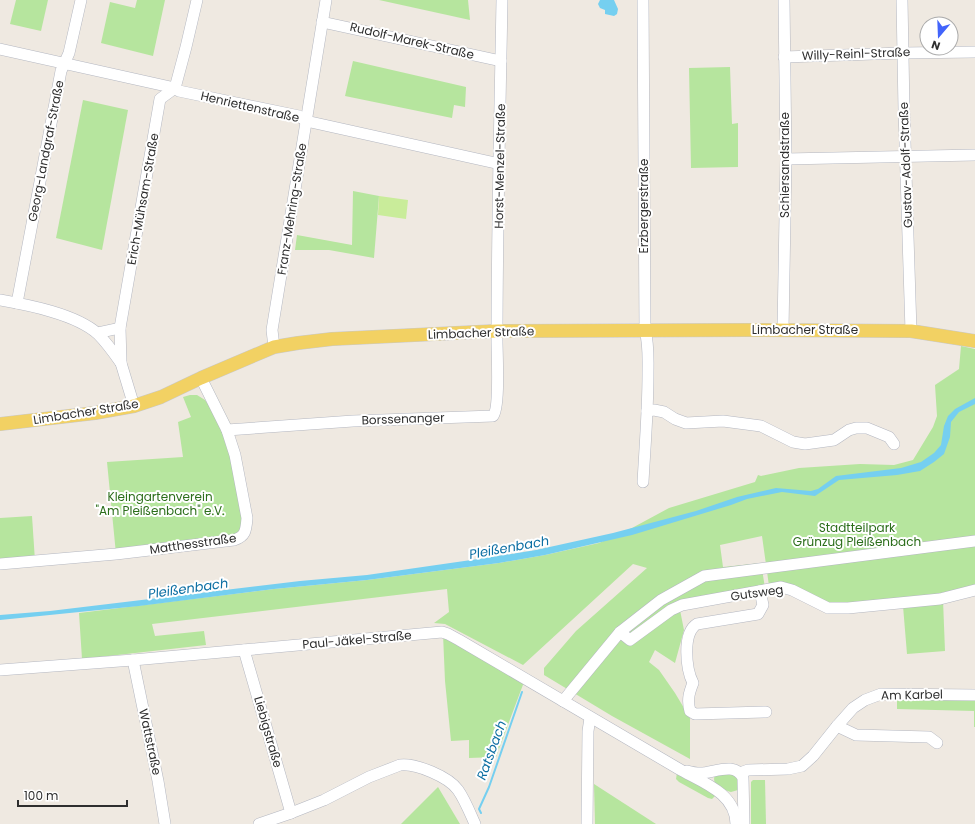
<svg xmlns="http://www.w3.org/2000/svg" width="975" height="824" font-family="Poppins,sans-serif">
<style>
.green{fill:#b6e59e}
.pitch{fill:#c9ec9a}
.water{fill:#75cff0}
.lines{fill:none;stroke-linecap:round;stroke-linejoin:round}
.stream{stroke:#75cff0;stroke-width:2}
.minor-casing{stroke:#b4b7c1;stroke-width:12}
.major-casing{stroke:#c9c9c9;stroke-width:14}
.minor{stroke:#fff;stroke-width:11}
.major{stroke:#f2d163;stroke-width:13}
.labels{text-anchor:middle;stroke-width:4;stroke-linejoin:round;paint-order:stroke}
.street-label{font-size:12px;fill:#2e2e2e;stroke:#fff}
.park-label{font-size:12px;fill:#2c6e1b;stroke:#fff}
.water-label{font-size:13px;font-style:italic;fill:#0d6fa3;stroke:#fff}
</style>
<rect width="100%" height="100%" fill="#efe9e1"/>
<g class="green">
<path d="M16,0H48L41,31L10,24Z"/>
<path d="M137,0H165L153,56L101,43L110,2L135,8Z"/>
<path d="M379,0H468L470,20Z"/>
<path d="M353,61L466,87L465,107L454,105L452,118L345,96Z"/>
<path d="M730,67L732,124L738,123V167L691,168L689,68Z"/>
<path d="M83,100L128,110L102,250L56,238Z"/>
<path d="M353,191L379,196L374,258L329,250H295L297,235L352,245Z"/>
<path d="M961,346L975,349V586L936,594L829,606L769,586L762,536L720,545L723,567L761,563L766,594L680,610L684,630L675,663L655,650L649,662L659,670L675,693L690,718V759L612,716L544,675V668L576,631L647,568L633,564L523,665L445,624L434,623L449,612L447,589L152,624L155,636L204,631L206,645L82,659L79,613L274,589L367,580L499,563L545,555L599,543L632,528L669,508L755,482L758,475L761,476L799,468L860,464L894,465L913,460L933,427L937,416L935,385L959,369Z"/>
<path d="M190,395H197L205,400L227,430L245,534L116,554L107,462L183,457L178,422L191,417L183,397Z"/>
<path d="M32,516L35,561L0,564V518Z"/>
<path d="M943,600L945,651L907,654L903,606Z"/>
<path d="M443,634L524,682L496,757L469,758V740L451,741L445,681Z"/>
<path d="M897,698L956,700L960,699H975V727H974V711L897,709Z"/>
<path d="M677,773L716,795L712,799L708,798L679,782L676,779Z"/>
<path d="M718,773L736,775L740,783L738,790L731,792C721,789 711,786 715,774Z"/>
<path d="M753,780H765L766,824H751V782Z"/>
<path d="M594,784L656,824H595Z"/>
<path d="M438,787L460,824H401Z"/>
</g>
<path class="pitch" d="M379,196L408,200L406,219L378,215Z"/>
<g class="water">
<path d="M600,0H614L618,9L617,14L614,16L605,14V10L600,8L598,4Z"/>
<path d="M975,398V404L959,412L951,422L950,437L944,454L934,462L920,471L897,475L839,480L815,496L782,492L747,499L731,505L632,535L545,555L499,563L367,580L274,589L139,606L0,620V615L50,611L300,581L367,575L485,558L536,550L613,533L696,511L737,497L776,488L811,491L818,489L836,476L901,468L921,462L934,453L941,445L944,426L948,416L955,409Z"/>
</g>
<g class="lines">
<path class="stream" d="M481,813L479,809L489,787L522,692"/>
<g class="minor-casing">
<g id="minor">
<path d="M643,0L645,331C649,344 648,359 648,374C648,410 645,446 643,482"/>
<path d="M902,0L904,110L911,331"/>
<path d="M322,22L501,61"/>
<path d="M0,49L175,88L179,91L299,116L306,121L500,164"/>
<path d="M784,57L903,53L975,52"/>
<path d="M786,159L975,155"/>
<path d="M0,300C28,305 76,314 98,334C107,343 114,353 121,363"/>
<path d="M17,303L61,71L69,53L81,0"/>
<path d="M783,330L786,159L784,0"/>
<path d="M97,333L120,328"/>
<path d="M274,347L272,330L326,0"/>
<path d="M134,406L121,363L120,328L160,99L175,88L186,47L197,0"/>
<path d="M647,411L654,410L664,412L675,419L686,423L723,421L761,426L793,442L805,444L834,440L849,430L856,428H867L889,437L894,444"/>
<path d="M227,430L353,421L493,416C500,408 497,354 497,341C497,227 500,114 502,0"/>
<path d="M0,564L116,554L234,540C246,536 246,530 247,518L235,455L227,430L201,378"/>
<path d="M760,591L763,605L758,614L697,624C682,633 686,669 693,683C689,693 687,700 690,711L695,714L766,712"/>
<path d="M620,632L630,640L671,610L682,605L781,587L792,590L828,608H848L940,599L975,590"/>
<path d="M244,650L291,813"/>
<path d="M133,660L158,781L165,824"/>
<path d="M0,670L133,660L442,632L448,634L459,640L679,769C702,782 736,793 736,824"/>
<path d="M563,701L620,632L661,600L704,576L975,541"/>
<path d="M837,726L856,735L929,737L937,743"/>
<path d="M687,771C691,772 696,773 700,773C714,773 735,761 743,778L744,824"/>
<path d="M740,773L748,770L788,769L802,766L813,756L837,726L853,708L865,700L881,694L975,695"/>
<path d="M259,824L291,813L324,800L369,777L400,765C416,763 449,777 458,790C465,800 470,813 475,824"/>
<path d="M587,824L588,731L590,718"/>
</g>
</g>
<g class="major-casing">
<path id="major" d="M0,424L95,413L134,406L161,397L201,378L274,347L298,343L332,339L497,331L747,330L911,331L975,341"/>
</g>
<use href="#minor" class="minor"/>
<use href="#major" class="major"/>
</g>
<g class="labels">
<g class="street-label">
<text transform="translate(412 41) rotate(13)" y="4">Rudolf-Marek-Straße</text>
<text transform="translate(856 54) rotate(-2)" y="4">Willy-Reinl-Straße</text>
<text transform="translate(250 107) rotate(13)" y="4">Henriettenstraße</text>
<text transform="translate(46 151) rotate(-79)" y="4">Georg-Landgraf-Straße</text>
<text transform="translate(785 165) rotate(-90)" y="4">Schiersandstraße</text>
<text transform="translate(906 165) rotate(-92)" y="4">Gustav-Adolf-Straße</text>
<text transform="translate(500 166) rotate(-89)" y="4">Horst-Menzel-Straße</text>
<text transform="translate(143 199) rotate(-80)" y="4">Erich-Mühsam-Straße</text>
<text transform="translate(644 206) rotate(-90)" y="4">Erzbergerstraße</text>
<text transform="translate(292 209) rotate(-81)" y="4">Franz-Mehring-Straße</text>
<text x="805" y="334">Limbacher Straße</text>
<text transform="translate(481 333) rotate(-2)" y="4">Limbacher Straße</text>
<text transform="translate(86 412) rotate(-9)" y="4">Limbacher Straße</text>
<text transform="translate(403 419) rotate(-2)" y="4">Borssenanger</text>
<text transform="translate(193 544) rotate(-8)" y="4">Matthesstraße</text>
<text transform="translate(757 593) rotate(-8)" y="4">Gutsweg</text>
<text transform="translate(357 640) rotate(-5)" y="4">Paul-Jäkel-Straße</text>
<text transform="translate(912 695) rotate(-1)" y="4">Am Karbel</text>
<text transform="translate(268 732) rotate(74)" y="4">Liebigstraße</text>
<text transform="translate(150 742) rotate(78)" y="4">Wattstraße</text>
</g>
<g class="park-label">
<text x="160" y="501">Kleingartenverein<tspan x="160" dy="14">"Am Pleißenbach" e.V.</tspan></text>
<text x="857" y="532">Stadtteilpark<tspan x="857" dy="14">Grünzug Pleißenbach</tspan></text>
</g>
<g class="water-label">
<text transform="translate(509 547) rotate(-10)" y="5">Pleißenbach</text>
<text transform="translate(188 588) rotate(-8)" y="5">Pleißenbach</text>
<text transform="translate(491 750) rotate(-70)" y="5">Ratsbach</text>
</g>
</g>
<g transform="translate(939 36) rotate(199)"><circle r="19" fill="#ffffff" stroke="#ababab"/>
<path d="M0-3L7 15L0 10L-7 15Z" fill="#4264fb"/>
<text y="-6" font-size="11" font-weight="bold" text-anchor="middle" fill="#2e2e2e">N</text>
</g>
<path d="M18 800v6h109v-6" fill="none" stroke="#2e2e2e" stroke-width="2"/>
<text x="24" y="800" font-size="12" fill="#2e2e2e" stroke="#ffffff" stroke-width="3" paint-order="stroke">100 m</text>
</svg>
